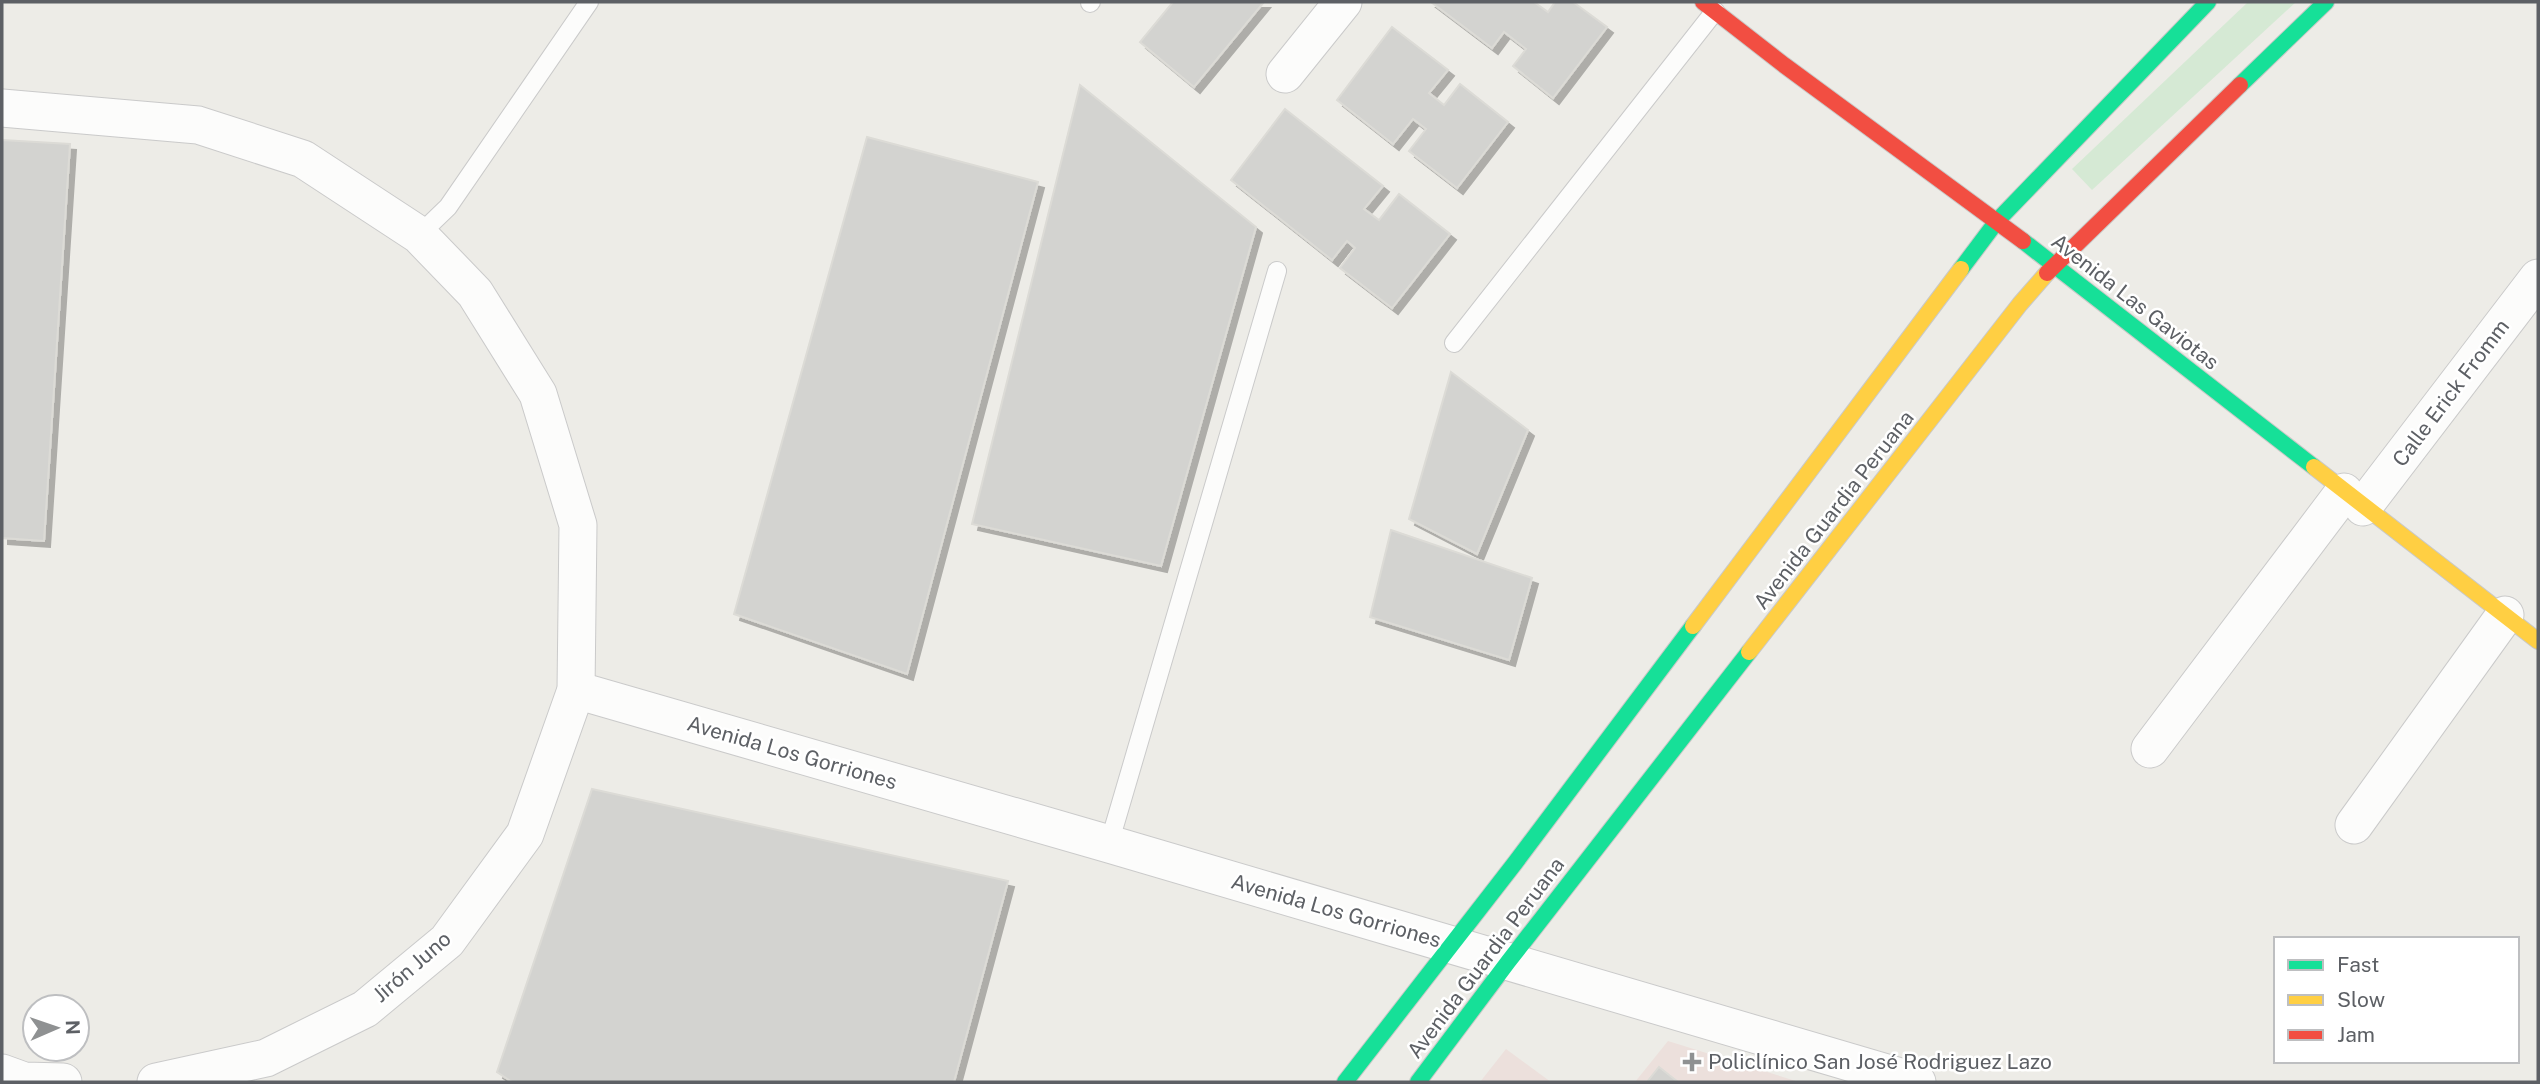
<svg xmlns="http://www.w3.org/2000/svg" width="2540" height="1084" font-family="'Public Sans',sans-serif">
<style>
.medical{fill:#ece0dc}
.green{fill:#d5e9d4}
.building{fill:#d3d3d0;stroke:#dcdbd6;stroke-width:2;filter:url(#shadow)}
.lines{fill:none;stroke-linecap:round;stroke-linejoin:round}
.lane-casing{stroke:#cacaca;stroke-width:20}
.street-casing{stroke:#cacaca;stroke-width:39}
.fast-casing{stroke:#c9c9c7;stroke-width:18}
.slow-casing{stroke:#c9c9c7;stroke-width:18}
.jam-casing{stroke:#c9c9c7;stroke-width:18}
.lane{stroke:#fcfcfb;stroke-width:18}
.street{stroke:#fcfcfb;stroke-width:37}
.fast{stroke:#16e098;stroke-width:16}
.slow{stroke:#ffcf43;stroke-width:16}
.jam{stroke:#f24e42;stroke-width:16}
.poi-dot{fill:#8f9192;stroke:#fff;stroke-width:2.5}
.labels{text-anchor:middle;stroke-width:5;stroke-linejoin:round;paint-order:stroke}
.street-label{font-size:21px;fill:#5d6065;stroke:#fff}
.poi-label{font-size:21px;fill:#5d6065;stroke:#fff;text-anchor:start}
</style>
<defs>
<filter id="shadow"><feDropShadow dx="6" dy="6" stdDeviation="0" flood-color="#0004"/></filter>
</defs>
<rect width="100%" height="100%" fill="#edece7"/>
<g class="medical">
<path d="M1668,1041L1799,1082H1635Z"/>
<path d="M1506,1049L1551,1082H1480Z"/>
</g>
<path class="green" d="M2248,2H2296L2092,190L2072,169Z"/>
<g class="building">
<path d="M1173,2H1264L1194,87L1140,42Z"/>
<path d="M1431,2H1534L1548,12L1555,2H1573L1607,27L1553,98L1513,66L1526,49L1504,32L1492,48Z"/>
<path d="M1392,27L1448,70L1429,93L1444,105L1460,84L1508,122L1457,188L1409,151L1426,129L1413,119L1393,144L1337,100Z"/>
<path d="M1080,85L1256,227L1161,566L972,524Z"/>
<path d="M1285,109L1383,186L1364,209L1379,220L1399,194L1450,234L1392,308L1340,268L1355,248L1347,241L1332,260L1231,180Z"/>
<path d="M867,137L1038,182L907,674L734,614Z"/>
<path d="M2,140L70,144L44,541L2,538Z"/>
<path d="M1451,372L1528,430L1477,554L1409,519Z"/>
<path d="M1391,530L1532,578L1509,660L1370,617Z"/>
<path d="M592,789L1008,881L954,1082H512L497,1072Z"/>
<path d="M1659,1067L1678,1082H1647Z"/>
</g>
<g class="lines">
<g class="lane-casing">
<g id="lane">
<path d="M1090,3L1091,2"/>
<path d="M419,235L448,207L589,2"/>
<path d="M1454,343L1715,11"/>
<path d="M1109,844L1277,271"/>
</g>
</g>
<g class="street-casing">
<g id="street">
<path d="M1285,74L1343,2"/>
<path d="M2,108L198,125L303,159L419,235L475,293L538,394L578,525L576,690L525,834L447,941L365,1009L266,1058L156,1082"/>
<path d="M2363,507L2538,278"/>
<path d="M576,690L1109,844L1917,1082"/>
<path d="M2150,749L2344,492"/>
<path d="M2354,825L2505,615"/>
<path d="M2,1073L24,1081L63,1082"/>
</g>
</g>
<g class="fast-casing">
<g id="fast">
<path d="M2240,85L2326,2"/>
<path d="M2023,241L2314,467"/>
<path d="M1961,269L1997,221L2208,2"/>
<path d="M1345,1082L1515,863L1693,626"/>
<path d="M1418,1082L1508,962L1749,652"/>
</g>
</g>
<g class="slow-casing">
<g id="slow">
<path d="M2314,467L2538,641"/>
<path d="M1693,626L1961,269"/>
<path d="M1749,652L2020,304L2047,273"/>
</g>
</g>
<g class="jam-casing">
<g id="jam">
<path d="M1703,2L1784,65L2023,241"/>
<path d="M2047,273L2240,85"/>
</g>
</g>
<use href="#lane" class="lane"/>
<use href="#street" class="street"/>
<use href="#fast" class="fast"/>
<use href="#slow" class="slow"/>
<use href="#jam" class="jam"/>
</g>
<path class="poi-dot" d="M1688.5 1051.5h7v7h7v7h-7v7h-7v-7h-7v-7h7z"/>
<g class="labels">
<g class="street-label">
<text transform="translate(2135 302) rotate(38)" y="7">Avenida Las Gaviotas</text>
<text transform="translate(2451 393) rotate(-53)" y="7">Calle Erick Fromm</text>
<text transform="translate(1834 510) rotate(-52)" y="7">Avenida Guardia Peruana</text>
<text transform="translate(792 753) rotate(16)" y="7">Avenida Los Gorriones</text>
<text transform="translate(1336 911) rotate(16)" y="7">Avenida Los Gorriones</text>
<text transform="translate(1486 958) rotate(-53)" y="7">Avenida Guardia Peruana</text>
<text transform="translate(412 967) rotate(-41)" y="7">Jirón Juno</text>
</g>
<g class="poi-label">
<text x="1708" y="1069">Policlínico San José Rodriguez Lazo</text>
</g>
</g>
<rect width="2540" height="1084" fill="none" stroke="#5d6065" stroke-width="7"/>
<rect x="2274" y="937" width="245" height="126" fill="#ffffff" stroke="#bebfc1" stroke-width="2"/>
<rect x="2288" y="960" width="35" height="10" fill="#16e098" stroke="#bebfc1" stroke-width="2"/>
<text x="2337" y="972" font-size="21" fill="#5d6065">Fast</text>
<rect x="2288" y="995" width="35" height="10" fill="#ffcf43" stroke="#bebfc1" stroke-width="2"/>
<text x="2337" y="1007" font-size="21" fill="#5d6065">Slow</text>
<rect x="2288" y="1030" width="35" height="10" fill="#f24e42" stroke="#bebfc1" stroke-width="2"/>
<text x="2337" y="1042" font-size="21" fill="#5d6065">Jam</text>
<g transform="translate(56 1028) rotate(88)"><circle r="33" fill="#ffffff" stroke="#bebfc1" stroke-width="2"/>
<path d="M0-5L12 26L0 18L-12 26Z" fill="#8f9192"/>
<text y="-10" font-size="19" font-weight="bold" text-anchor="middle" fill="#5d6065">N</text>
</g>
</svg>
